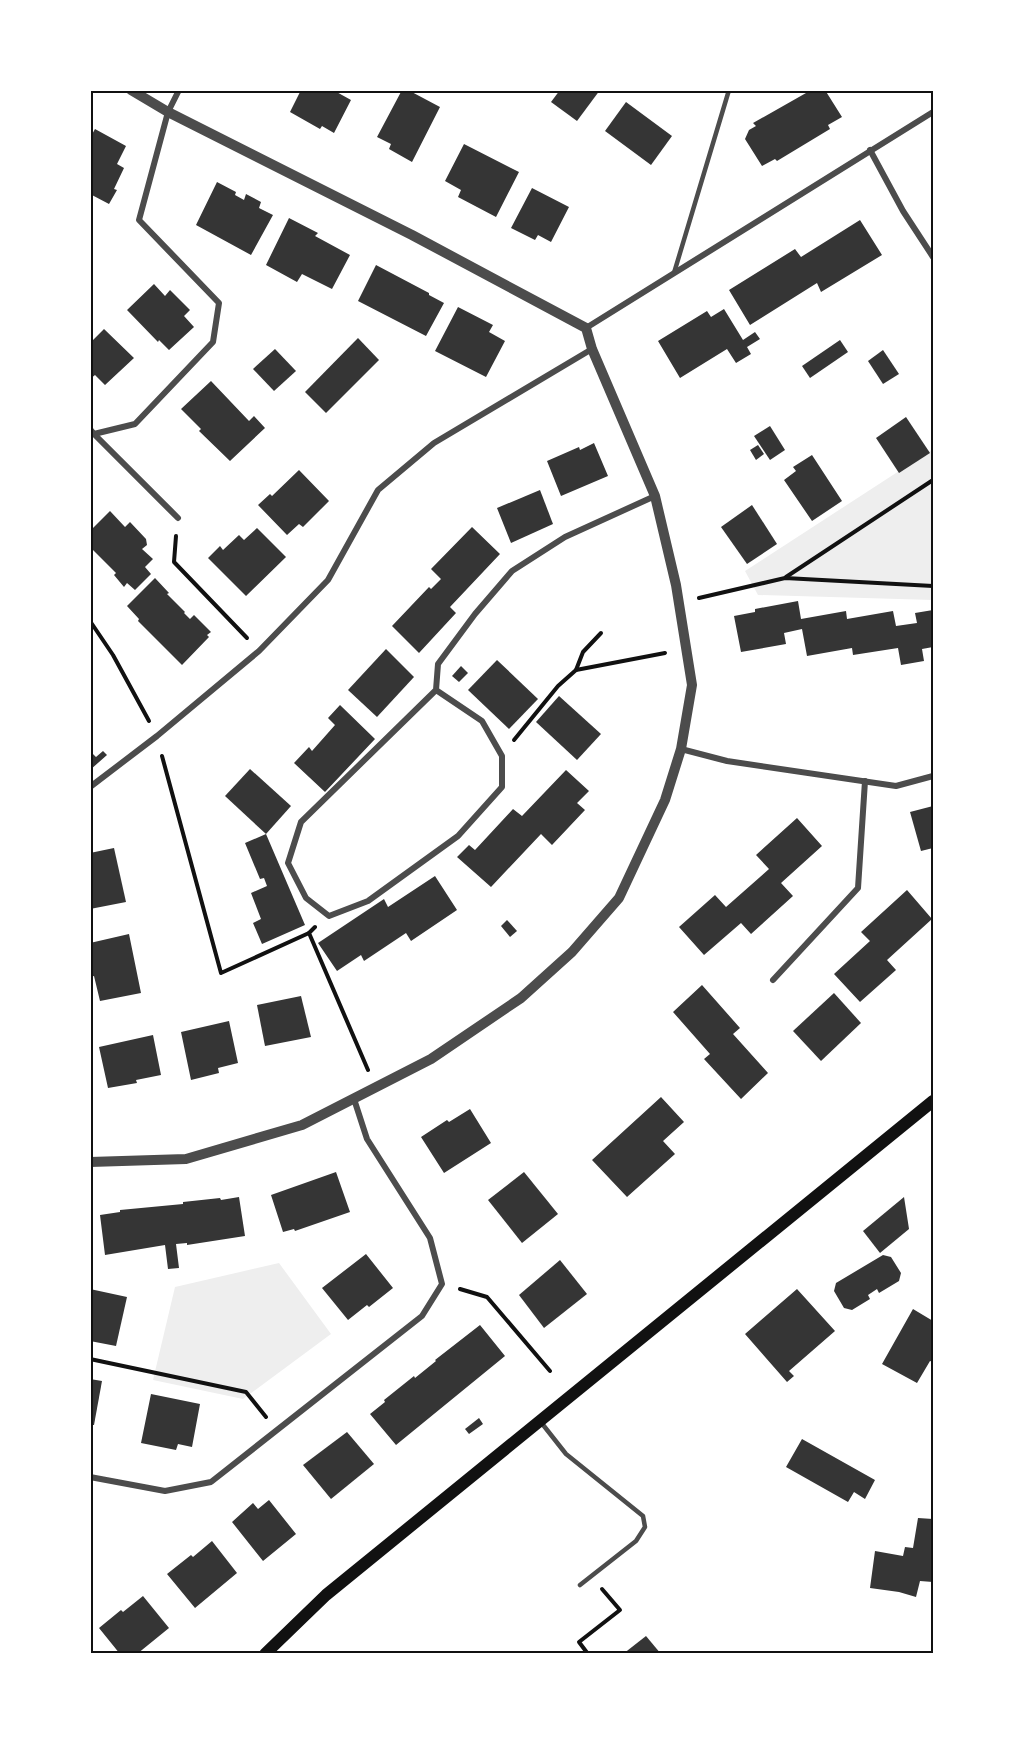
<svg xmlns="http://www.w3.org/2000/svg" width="1023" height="1744" font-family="Manrope,sans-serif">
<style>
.green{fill:#eee}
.building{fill:#353535}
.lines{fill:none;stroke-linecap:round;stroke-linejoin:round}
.path{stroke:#111;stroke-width:4}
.service{stroke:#4c4c4c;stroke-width:4.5}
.minor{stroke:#4c4c4c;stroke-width:6}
.tertiary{stroke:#4c4c4c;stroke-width:10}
.secondary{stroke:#111;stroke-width:12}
.neatline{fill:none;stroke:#111;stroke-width:2}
</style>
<rect width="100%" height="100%" fill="#fff"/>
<g class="green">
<path d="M933,449V600L758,595L745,571Z"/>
<path d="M279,1263L331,1334L243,1399L153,1380L175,1287Z"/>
</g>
<g class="building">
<path d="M301,90H333L351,100L334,133L322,126L320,129L290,112Z"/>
<path d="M402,90H408L440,107L412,162L389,149L391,144L377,137Z"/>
<path d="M560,90H600L577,121L551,102Z"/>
<path d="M804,90H825L842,117L828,125L830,129L777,161L775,159L762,166L745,139L749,130L756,126L753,123L806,93Z"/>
<path d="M626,102L672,136L651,165L605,131Z"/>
<path d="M95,129L126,146L117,164L124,168L114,189L117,190L109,204L90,194V138Z"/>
<path d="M464,144L519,172L496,217L458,197L461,190L445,181Z"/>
<path d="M217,182L236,192L235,195L244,200L246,194L261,202L259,208L273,215L251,255L196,225Z"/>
<path d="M532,188L569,207L551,242L538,235L535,240L511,228Z"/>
<path d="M289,218L318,233L315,236L350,255L332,289L302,274L297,282L266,265Z"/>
<path d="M860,220L882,255L821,292L817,283L750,325L729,290L795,249L801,257Z"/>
<path d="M376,265L429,293V295L444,303L426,336L358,301Z"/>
<path d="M154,284L165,296L170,290L190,310L184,316L194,327L169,350L159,340L158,342L127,310Z"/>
<path d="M458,307L493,325L489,332L505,341L486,377L435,351Z"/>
<path d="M724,309L743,340L755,332L760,339L747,347L751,354L736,363L727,349L680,378L658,341L707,311L711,317Z"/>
<path d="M104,329L134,358L105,385L95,375L90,379V343Z"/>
<path d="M358,338L379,360L326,413L305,392Z"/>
<path d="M840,340L848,352L810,378L802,366Z"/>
<path d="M275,349L296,371L274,391L253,369Z"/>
<path d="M883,350L899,374L883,384L868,361Z"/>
<path d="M211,381L249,421L254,416L265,428L230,461L199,431L201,429L181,409Z"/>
<path d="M906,417L930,453L899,473L876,438Z"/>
<path d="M770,426L785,450L770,460L754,436Z"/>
<path d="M594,443L608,476L561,496L547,461L579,447L580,450Z"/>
<path d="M758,445L764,454L756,460L750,450Z"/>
<path d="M812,455L842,501L812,521L784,480L796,471L793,467Z"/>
<path d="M299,470L329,501L303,527L299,524L287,535L258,505L270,494L272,496Z"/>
<path d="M540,490L553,524L511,543L497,508Z"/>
<path d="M752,505L777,544L747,564L721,527Z"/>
<path d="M110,511L125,527L130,522L146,539L147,545L142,549L153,559L145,567L151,574L135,590L127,583L124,587L114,575L116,573L90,547V531Z"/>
<path d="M472,527L500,554L450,607L456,613L419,653L392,626L429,587L431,589L441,579L431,569Z"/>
<path d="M257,528L286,557L246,596L208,558L220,546L223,550L239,535L244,540Z"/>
<path d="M155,578L169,593L167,594L185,612L184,613L190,619L194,615L211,632L207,635L209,637L182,665L138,621L139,619L127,606Z"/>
<path d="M798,601L801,619L846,611L847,619L893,611L896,626L917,623L915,613L933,610V647L922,649L924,661L901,665L898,648L853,655L852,648L807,656L802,629L784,633L786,644L741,652L734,616L755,612V609Z"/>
<path d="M386,649L414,677L377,717L348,690Z"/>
<path d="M497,660L538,699L509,729L468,690Z"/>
<path d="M461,666L468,673L459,682L452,676Z"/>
<path d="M559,696L601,734L577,760L536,722Z"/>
<path d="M340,705L375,739L325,792L294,763L309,747L312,751L335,725L328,718Z"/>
<path d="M90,751L96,757L103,751L107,755L90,770Z"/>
<path d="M250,769L291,806L266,834L225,796Z"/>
<path d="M566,770L589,791L577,803L585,810L552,845L541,834L491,887L457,857L469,845L475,850L513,809L522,816Z"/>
<path d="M933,806V848L921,851L910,812Z"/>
<path d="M797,818L822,846L781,883L793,896L751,934L741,923L704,955L679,927L715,895L726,907L769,869L756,855Z"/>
<path d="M266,834L305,925L262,944L253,923L261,919L251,893L267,886L264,878L260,879L245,843Z"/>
<path d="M114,848L126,902L90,909V853Z"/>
<path d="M435,876L457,910L411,941L406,933L364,961L361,955L337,971L318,943L384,899L388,907Z"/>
<path d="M907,890L932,919L887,960L896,970L860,1002L834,974L870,941L861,932Z"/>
<path d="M507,920L517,931L510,937L501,926Z"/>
<path d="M129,934L141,993L100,1001L94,976L90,977V943Z"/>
<path d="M702,985L740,1028L733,1034L768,1073L741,1099L704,1059L710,1054L673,1012Z"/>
<path d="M834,993L861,1023L821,1061L793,1031Z"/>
<path d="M301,996L311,1037L265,1046L257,1005Z"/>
<path d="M229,1021L238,1063L218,1068L219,1073L191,1080L181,1032Z"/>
<path d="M153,1035L161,1075L136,1080L137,1083L108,1088L99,1047Z"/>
<path d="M661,1097L684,1122L663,1141L675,1154L627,1197L592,1160Z"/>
<path d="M470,1109L491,1143L444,1173L421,1137L447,1120L449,1122Z"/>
<path d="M336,1172L350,1212L295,1231L294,1229L283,1232L271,1195Z"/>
<path d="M524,1172L558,1214L522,1243L488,1200Z"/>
<path d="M239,1197L245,1236L187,1245V1243L176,1244L179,1268L168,1269L165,1245L105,1255L100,1215L120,1212V1210L183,1204V1202L220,1198L221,1200Z"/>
<path d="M904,1197L909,1229L880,1253L863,1231Z"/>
<path d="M366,1254L393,1288L369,1307L367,1305L348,1320L322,1288Z"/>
<path d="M883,1255L891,1257L901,1273L899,1281L879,1293L877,1289L868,1295L870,1299L852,1310L844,1308L834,1291L836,1283Z"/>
<path d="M560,1260L587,1294L544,1328L519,1295Z"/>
<path d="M90,1289L127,1297L116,1346L90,1341Z"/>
<path d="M797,1289L835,1331L789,1371L794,1376L787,1382L745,1334Z"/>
<path d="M913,1309L933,1321V1362L930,1361L917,1383L882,1364Z"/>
<path d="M480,1325L505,1356L396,1445L370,1414L385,1402L384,1400L414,1376L415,1378L436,1361L435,1360Z"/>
<path d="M90,1379L102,1381L94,1425H90Z"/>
<path d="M151,1394L200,1404L192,1447L178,1444L176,1450L141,1443Z"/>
<path d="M479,1418L483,1424L469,1434L465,1429Z"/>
<path d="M347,1432L374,1464L331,1499L303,1465Z"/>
<path d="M802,1439L875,1480L865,1499L854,1492L848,1502L786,1467Z"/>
<path d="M269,1500L296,1534L263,1561L232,1522L253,1503L258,1509Z"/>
<path d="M918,1518L933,1519V1582L920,1581L916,1597L899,1592L870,1588L875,1551L903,1556L905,1547L913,1548Z"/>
<path d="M212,1541L237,1573L195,1608L167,1574L191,1555L193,1557Z"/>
<path d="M143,1596L169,1628L137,1654H120L99,1628L121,1610L123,1612Z"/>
<path d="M646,1636L661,1654H623Z"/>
</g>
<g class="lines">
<g class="path">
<path d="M176,536L174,562L247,638"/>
<path d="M786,577L933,480"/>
<path d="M699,598L785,578L933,586"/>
<path d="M90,621L113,655L149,721"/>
<path d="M576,670L583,652L601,633"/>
<path d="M514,740L558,686L576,670L665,653"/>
<path d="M162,756L221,973L309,933"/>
<path d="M315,927L309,933L368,1070"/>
<path d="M460,1289L487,1297L550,1371"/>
<path d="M90,1359L246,1392L266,1417"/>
<path d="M588,1654L579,1642L620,1610L602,1589"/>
</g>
<g class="service">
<path d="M674,273L729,90"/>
<path d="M540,1421L566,1454L643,1516L645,1527L636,1541L580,1585"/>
</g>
<g class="minor">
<path d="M870,150L903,211L933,257"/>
<path d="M586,328L933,112"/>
<path d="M90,429L94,434L135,424L213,342L219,303L139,220L168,112L179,90"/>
<path d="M94,434L178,518"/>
<path d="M436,690L482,721L502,756V787L458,836L368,901L329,916L306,898L288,863L301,822L436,690L438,664L475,614L512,571L565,537L655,496"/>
<path d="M681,749L727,761L896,786L933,776"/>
<path d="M90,787L157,736L259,651L328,580L378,490L434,443L592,349"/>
<path d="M773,980L858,888L865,781"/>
<path d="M90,1477L165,1491L211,1482L422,1316L442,1284L430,1238L367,1139L354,1099"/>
</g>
<path class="tertiary" d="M90,1162L186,1159L302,1125L431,1059L521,998L572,952L619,898L665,800L681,749L692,685L676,585L655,496L592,349L586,328L412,235L168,112L131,90"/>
<path class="secondary" d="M265,1654L326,1595L933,1101"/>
</g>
<rect width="1023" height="1744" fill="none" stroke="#ffffff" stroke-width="183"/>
<rect x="92" y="92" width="840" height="1560" class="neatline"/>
</svg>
